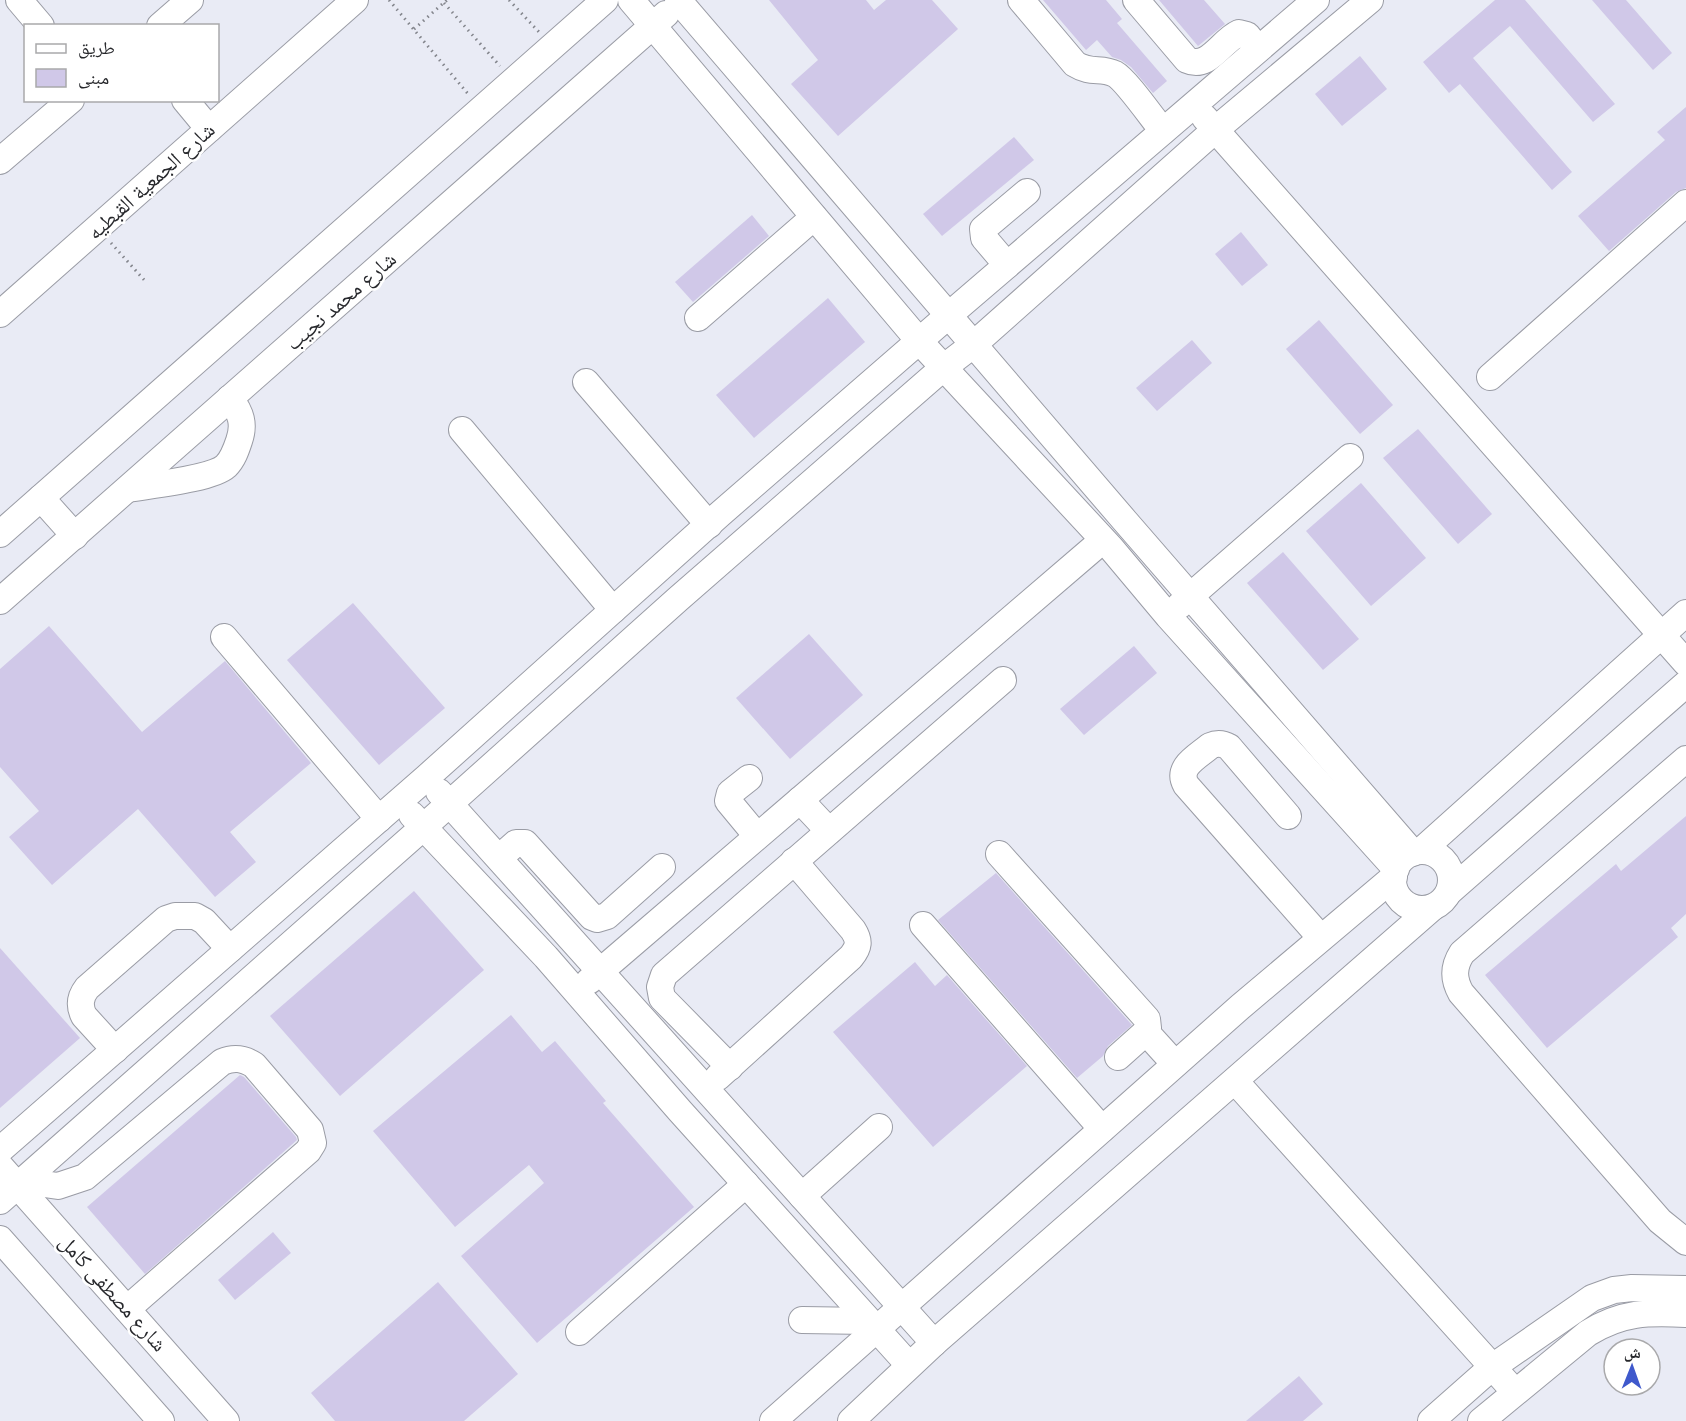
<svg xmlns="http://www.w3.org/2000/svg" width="1686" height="1421" font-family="'Fira Sans','Noto Naskh Arabic',sans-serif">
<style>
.building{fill:#d0c8e8}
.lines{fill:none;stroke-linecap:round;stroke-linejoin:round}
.minor-casing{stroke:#9a9ca5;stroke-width:28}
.path{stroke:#83858c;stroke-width:3;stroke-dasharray:1.5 4.5;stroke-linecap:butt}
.minor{stroke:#fff;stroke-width:26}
.labels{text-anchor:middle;stroke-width:5;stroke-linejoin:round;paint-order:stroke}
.street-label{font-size:21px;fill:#27282c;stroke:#fff}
</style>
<rect width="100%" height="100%" fill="#e9ebf5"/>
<g class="building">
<path d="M769,0H866L874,10L886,0H932L958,29L838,136L791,84L818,60Z"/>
<path d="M1043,0H1106L1122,19L1117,23L1167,81L1153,93L1131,67L1121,60L1112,57L1097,40L1086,50Z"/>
<path d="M1159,0H1204L1225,24L1198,46Z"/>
<path d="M1495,0H1525L1615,104L1593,122L1510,26L1473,58L1572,172L1552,190L1460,84L1449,93L1423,62Z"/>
<path d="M1592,0H1626L1672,53L1653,70Z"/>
<path d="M1360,56L1387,89L1342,126L1315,94Z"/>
<path d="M1686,107V188L1676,192L1609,251L1578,216L1665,140L1657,132Z"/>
<path d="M1014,137L1034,160L942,236L923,214Z"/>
<path d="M752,215L769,236L693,302L675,282Z"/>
<path d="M1241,232L1268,265L1242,286L1215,254Z"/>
<path d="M828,298L865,342L754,438L716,395Z"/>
<path d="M1319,320L1393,405L1360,434L1286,349Z"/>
<path d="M1192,340L1212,363L1157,411L1136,388Z"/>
<path d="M1418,429L1492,514L1458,544L1383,458Z"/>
<path d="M1361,483L1426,558L1371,606L1306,531Z"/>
<path d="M1283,552L1359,639L1323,670L1247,583Z"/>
<path d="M353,603L445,708L379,765L287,660Z"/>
<path d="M49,626L142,732L225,661L311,763L230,832L256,862L215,897L138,809L52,885L9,837L39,811L0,767V669Z"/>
<path d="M809,634L863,695L790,759L736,698Z"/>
<path d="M1134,646L1157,673L1084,735L1060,709Z"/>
<path d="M1686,816V914L1671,928L1678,937L1547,1048L1485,975L1616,864L1621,871Z"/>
<path d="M996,873L1132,1025L1108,1046L1103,1056L1077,1078L938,920Z"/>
<path d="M414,891L484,970L340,1096L270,1016Z"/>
<path d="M0,948L80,1038L0,1108Z"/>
<path d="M915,962L935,986L947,975L1027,1066L933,1147L833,1032Z"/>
<path d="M511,1015L542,1052L555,1041L606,1101L603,1103L694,1207L537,1343L461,1256L544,1183L529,1165L455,1227L373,1131Z"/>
<path d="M240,1075L244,1077L296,1137L297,1140L145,1274L87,1207Z"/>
<path d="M273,1232L291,1253L235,1300L218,1280Z"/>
<path d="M438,1282L518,1374L464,1421H335L311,1393Z"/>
<path d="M1299,1376L1323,1404L1303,1421H1246Z"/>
</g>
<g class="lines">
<g class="minor-casing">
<g id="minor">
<path d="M19,0L41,26"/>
<path d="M631,0L920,342L1111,548L1168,616L1396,869"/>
<path d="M678,0L1125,521L1413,853"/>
<path d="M1021,0L1075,64C1091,74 1101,67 1115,74C1126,80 1153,119 1163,131"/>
<path d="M1136,0L1187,60C1209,70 1221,41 1239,33L1247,35L1258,49"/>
<path d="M160,26L190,0"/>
<path d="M185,100L209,129"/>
<path d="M1205,118L1686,663"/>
<path d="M0,161L71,100"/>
<path d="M1007,265L984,238L983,229L1027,192"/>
<path d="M0,314L355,0"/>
<path d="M698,318L814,217"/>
<path d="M1490,377L1686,203"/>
<path d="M586,382L709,525"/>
<path d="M462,430L613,610"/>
<path d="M128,489C150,485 212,479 226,466C233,459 236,450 239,441C245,424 241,413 230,398"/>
<path d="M41,498L75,536"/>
<path d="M0,534L605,0"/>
<path d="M0,601L666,14"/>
<path d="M1179,606L1350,457"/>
<path d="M224,637L379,819"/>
<path d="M1686,759L1462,953C1453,967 1453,979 1461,993L1660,1221L1686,1242"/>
<path d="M749,778L730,793L728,801L757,836"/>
<path d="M439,792L934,1343"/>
<path d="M800,800L829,831"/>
<path d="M412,815L546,957L680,1111L909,1365"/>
<path d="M1288,816L1229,747C1222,743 1217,743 1210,746C1197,757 1176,767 1186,785L1321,938"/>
<path d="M1421,851L1686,613"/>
<circle cx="1422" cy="880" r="29"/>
<path d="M999,854L1147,1019L1148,1028L1146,1032L1118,1057"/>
<path d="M499,858L516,843H525L592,917L597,919L607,916L662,867"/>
<path d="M1449,892L1686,684"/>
<path d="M923,925L1102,1129"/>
<path d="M589,981L1103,540"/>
<path d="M1146,1032L1175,1064"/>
<path d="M115,1050L84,1016C79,1006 80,997 87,988L166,919L175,916H195L204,921L230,949"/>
<path d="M730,1067L662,998L660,987L664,975L1003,680"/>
<path d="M718,1077L851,957C859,947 860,941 853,930L794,861"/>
<path d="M1235,1081L1515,1392"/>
<path d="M0,1150L427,777L720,514L949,315L1316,0"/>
<path d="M0,1166L226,1421"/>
<path d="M23,1181L58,1186L85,1177L222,1062C234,1057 243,1058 254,1065L310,1130L313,1143L308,1151L127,1309"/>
<path d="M802,1196L879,1127"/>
<path d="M0,1201L419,831L678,599L943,368L973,345L1215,130L1370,0"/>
<path d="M0,1239L161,1421"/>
<path d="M802,1320L868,1321"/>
<path d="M579,1332L746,1184"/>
<path d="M773,1421L1240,1007L1394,877"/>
<path d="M851,1421L934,1343L1432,908"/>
<path d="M1431,1421L1491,1368L1592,1298L1614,1290L1632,1288L1686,1289"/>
<path d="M1481,1421L1588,1333C1622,1312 1648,1312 1686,1314"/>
</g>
</g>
<g class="path">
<path d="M389,0L469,95"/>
<path d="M509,0L539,32"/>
<path d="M444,3L500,66"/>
<path d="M414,29L447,0"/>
<path d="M111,243L146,282"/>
</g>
<use href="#minor" class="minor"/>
</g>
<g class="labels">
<g class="street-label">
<text transform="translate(151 181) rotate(-42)" y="7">شارع الجمعية القبطيه</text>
<text transform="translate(341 301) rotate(-41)" y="7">شارع محمد نجيب</text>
<text transform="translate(113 1293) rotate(48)" y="7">شارع مصطفى كامل</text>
</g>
</g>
<rect x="24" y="24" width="195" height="78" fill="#ffffff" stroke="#a9a9ab" stroke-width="1.5"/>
<rect x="36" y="44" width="30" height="9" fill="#ffffff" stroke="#a9a9ab" stroke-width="1.5"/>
<text x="78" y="54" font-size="18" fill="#27282c">طريق</text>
<rect x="36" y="69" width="30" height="18" fill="#d0c8e8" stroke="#a9a9ab" stroke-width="1.5"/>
<text x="78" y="84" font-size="18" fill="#27282c">مبنى</text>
<g transform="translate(1632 1367) rotate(1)"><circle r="28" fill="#ffffff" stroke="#a9a9ab" stroke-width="1.5"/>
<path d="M0-4.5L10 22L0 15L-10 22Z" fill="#3f59cc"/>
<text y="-9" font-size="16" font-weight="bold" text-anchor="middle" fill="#27282c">ش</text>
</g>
</svg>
